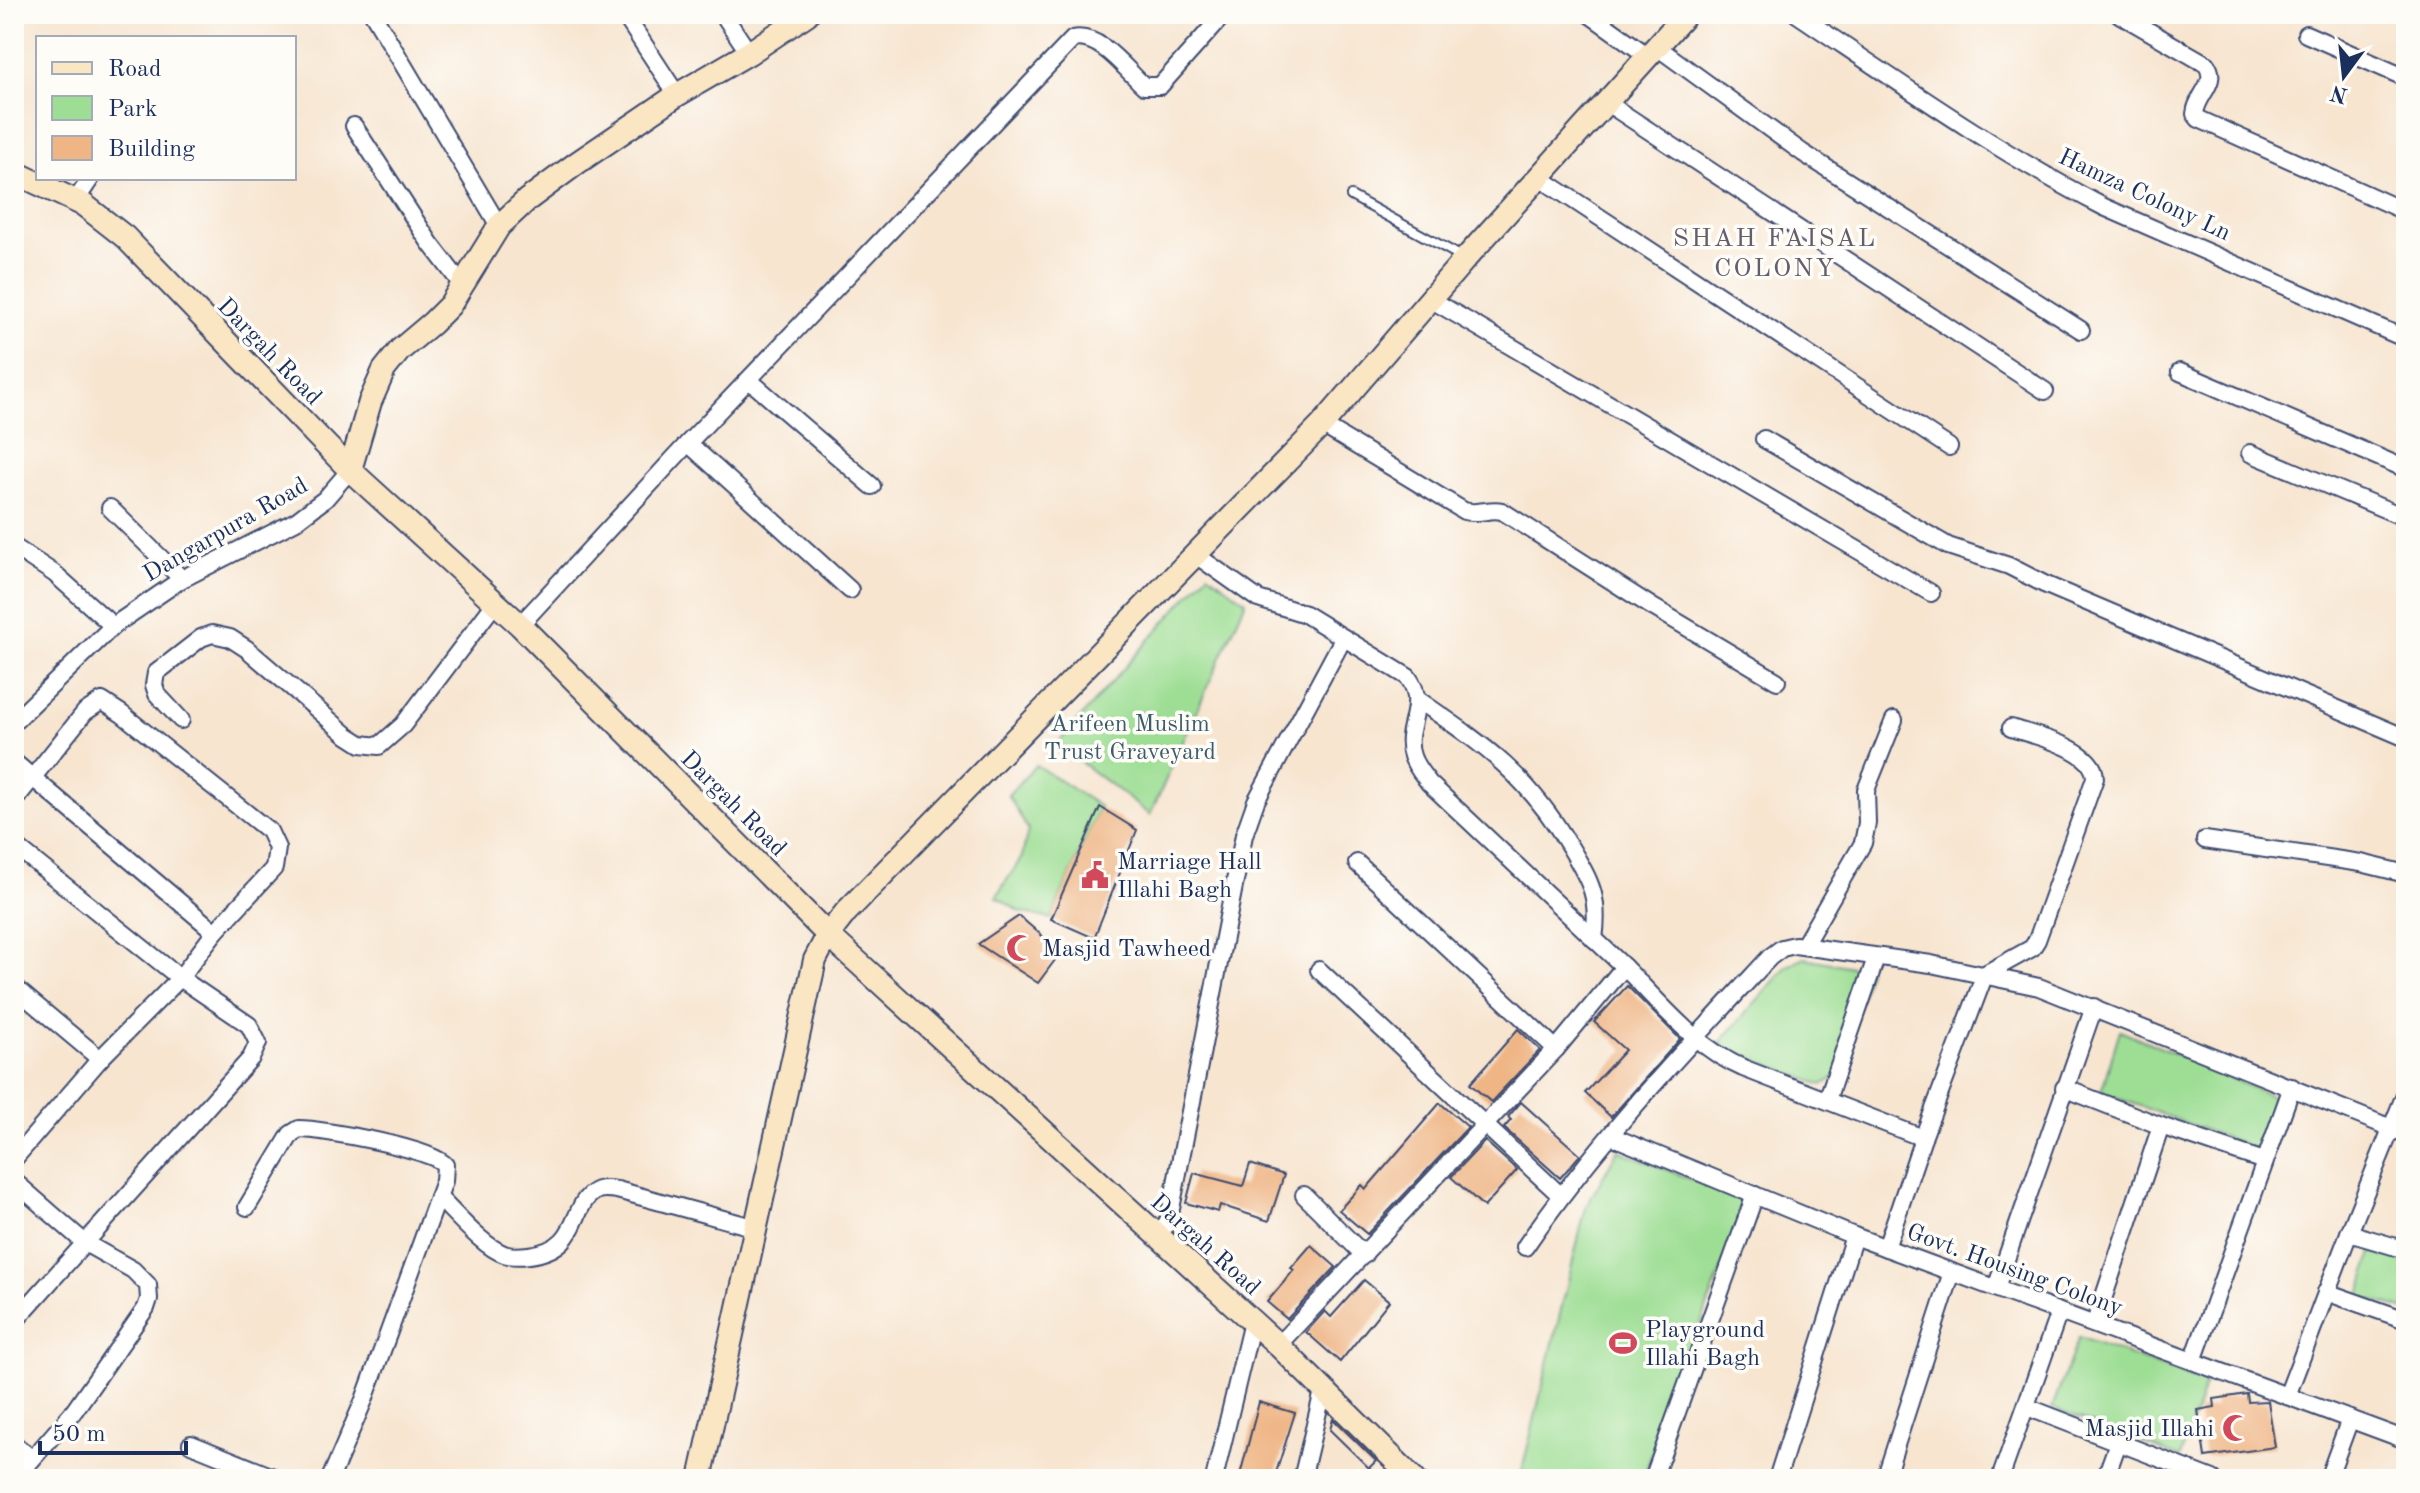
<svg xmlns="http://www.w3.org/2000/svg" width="2420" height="1493" font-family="'Old Standard TT',serif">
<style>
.green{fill:#9ede94;stroke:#5c8679;stroke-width:2}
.building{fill:#efb585}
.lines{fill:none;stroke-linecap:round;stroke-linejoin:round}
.lane-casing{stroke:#3c4a6f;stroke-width:12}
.street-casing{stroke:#3c4a6f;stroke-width:20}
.secondary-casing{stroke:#3c4a6f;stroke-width:26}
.lane{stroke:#fff;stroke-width:8}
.street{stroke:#fff;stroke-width:16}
.secondary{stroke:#fbe6c4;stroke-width:22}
.labels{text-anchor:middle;stroke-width:7;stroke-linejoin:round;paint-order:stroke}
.street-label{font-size:24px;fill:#1b2f5e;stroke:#fdfcf7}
.park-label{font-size:24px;fill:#3c5b6c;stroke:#fdfcf7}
.poi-label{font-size:24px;fill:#1b2f5e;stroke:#fdfcf7;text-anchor:start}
.neighbourhood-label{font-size:26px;letter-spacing:2px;fill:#655e6c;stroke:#fdfcf7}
</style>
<rect width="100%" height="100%" fill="#fdfcf7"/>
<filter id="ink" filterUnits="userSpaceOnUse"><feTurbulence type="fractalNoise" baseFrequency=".0125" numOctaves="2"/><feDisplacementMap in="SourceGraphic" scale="16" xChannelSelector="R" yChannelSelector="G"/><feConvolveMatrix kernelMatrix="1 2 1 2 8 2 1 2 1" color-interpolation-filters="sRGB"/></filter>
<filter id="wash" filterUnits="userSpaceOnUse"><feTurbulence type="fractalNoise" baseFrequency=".006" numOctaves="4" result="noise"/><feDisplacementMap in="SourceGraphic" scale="32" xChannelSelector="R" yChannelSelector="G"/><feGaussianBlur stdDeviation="1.8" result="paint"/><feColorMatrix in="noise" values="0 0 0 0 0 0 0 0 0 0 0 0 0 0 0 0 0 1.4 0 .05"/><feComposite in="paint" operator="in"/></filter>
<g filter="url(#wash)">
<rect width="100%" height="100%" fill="#f7e5d0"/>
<g class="green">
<path d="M1208,573L1246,601L1150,815L1057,744Z"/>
<path d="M1036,765L1100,807L1051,919L1021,912L996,897L1022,857L1028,830L1008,795Z"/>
<path d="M1805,958L1868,970L1841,1075L1822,1085L1718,1045L1787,966Z"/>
<path d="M2120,1030L2276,1098L2260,1150L2101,1092Z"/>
<path d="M1618,1150L1747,1202L1642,1479H1520L1586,1207Z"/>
<path d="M2372,1252L2406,1262V1310L2360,1296Z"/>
<path d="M2079,1337L2205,1383L2180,1458L2052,1408Z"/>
</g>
<g id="blocks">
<g class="building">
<path d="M1100,807L1137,830L1094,938L1051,919Z"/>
<path d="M1019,916L1061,952L1038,983L978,944Z"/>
<path d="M1627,986L1680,1039L1611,1117L1585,1093L1625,1050L1594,1022Z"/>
<path d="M1518,1029L1540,1050L1491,1102L1470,1084Z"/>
<path d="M1521,1102L1580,1155L1560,1178L1504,1128L1511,1120L1508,1117Z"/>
<path d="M1440,1103L1468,1127L1367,1234L1339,1210L1362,1185L1366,1189Z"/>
<path d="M1485,1141L1517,1170L1484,1207L1451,1177Z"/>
<path d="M1250,1164L1284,1175L1269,1221L1220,1205L1218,1212L1186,1203L1194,1173L1243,1186Z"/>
<path d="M1311,1245L1336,1267L1287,1319L1267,1302L1294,1270L1291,1268Z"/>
<path d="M1364,1280L1389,1301L1340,1362L1306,1332L1325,1311L1331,1317Z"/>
<path d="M2247,1394L2248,1402L2268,1401L2275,1447L2205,1457L2198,1410L2215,1407L2214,1399Z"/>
<path d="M1259,1402L1295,1413L1274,1479H1239Z"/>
<path d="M1333,1419L1376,1461L1369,1468L1330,1430Z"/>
</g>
</g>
</g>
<g filter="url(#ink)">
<use href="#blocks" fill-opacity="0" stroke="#3c4a6f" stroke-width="2"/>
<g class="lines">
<g class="lane-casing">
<path id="lane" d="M1351,196L1462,257"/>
</g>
<g class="street-casing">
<g id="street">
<path d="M373,14L499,226"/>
<path d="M624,14L677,95"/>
<path d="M723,14L749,53"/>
<path d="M1589,14L1648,56"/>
<path d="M1797,14C1897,81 1997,152 2104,207L2406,339"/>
<path d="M2119,14L2206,64C2220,82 2196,95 2195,114L2199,119L2406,212"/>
<path d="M2306,34L2406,78"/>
<path d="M1657,47L1803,153L2081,330"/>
<path d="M1607,103L2045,391"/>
<path d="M354,126L430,243L463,286"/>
<path d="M1540,178L1949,447"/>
<path d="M76,200L91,178"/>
<path d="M1432,300L1931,593"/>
<path d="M2180,372L2406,469"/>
<path d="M749,380L872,486"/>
<path d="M1322,425L1464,511C1478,515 1489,508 1502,511L1651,606L1777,681"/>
<path d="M1764,439L1948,546L2009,566L2044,584L2406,738"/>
<path d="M688,443L850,590"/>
<path d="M2250,453L2406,518"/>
<path d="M110,508L182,579"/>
<path d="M14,547L55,574L113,626"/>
<path d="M1196,555L1258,599L1305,614L1408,677C1429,706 1402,728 1412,756C1415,766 1423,775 1429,783C1493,844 1558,904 1622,965C1661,1003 1693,1046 1743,1068L1923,1138"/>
<path d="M520,625L688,443L1073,39C1100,33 1126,70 1144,86H1160L1224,14"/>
<path d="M1417,699C1485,746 1527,774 1570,847C1591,882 1600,898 1594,939"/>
<path d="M181,720L157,694L154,685L156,673L201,638L212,634L230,638L247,649L347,735L361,744L379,746L403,725L496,602"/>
<path d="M14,722L113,626L182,579L296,521L325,499L350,470"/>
<path d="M14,762L215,932"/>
<path d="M14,801L85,712L102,701L122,714L269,831L277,848L274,868L215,932L180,978L100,1059L14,1159"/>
<path d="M2205,840L2361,863L2406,874"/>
<path d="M14,845L180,978L249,1025L258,1043L251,1058L14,1322"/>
<path d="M1357,863L1556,1049"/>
<path d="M1804,945L1863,843L1867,823L1866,790L1894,720"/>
<path d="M1319,970L1560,1195"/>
<path d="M14,987L100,1059"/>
<path d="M2064,1088L2161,1126L2264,1161"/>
<path d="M1827,1100L1876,958"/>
<path d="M1611,1136L1854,1236L2406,1440"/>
<path d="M14,1181L85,1243L133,1270L148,1285L149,1299L146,1308L74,1411L15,1479"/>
<path d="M1304,1195L1364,1255"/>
<path d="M438,1197C455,1213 483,1247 504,1254C512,1257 521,1256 529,1255C585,1248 568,1202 598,1190C604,1188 611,1189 617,1190L756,1228"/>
<path d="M247,1207L291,1134L299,1129C322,1129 434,1149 445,1165L444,1181L364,1400L330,1479"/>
<path d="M2349,1233L2406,1250"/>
<path d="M1159,1237L1169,1219L1244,835L1256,801L1343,639"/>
<path d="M1525,1247C1596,1143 1684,1050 1770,957L1782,948L1795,945L1931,964L2039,987L2406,1134"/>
<path d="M1886,1248L1923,1138L1985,974L2032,948L2037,940L2095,778C2095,748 2035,736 2011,728"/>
<path d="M1996,1288L2094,1007"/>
<path d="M2326,1292L2406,1320"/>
<path d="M2095,1323L2161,1126"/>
<path d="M1278,1345L1556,1049L1624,967"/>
<path d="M2193,1361L2292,1087"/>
<path d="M2287,1396L2349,1233L2406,1092"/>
<path d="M2027,1407L2213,1479"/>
<path d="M14,1444L32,1459"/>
<path d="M191,1444L278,1479"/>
<path d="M1214,1479L1252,1322"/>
<path d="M1302,1479L1323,1391"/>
<path d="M1653,1479L1755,1195"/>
<path d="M1777,1479L1854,1236"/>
<path d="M1885,1479L1952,1272"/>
<path d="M2000,1479L2059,1312"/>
<path d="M2105,1479L2118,1443"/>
<path d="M2328,1479L2350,1419"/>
</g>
</g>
<g class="secondary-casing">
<g id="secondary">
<path d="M14,172L84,205L125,237L350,470L520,625L828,935L1278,1345L1414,1479"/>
<path d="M350,470L370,402L384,370L400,350L432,323L450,305L499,226L527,200L577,163L677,95L749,53L807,14"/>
<path d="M700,1479L815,960L828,935L846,912L1322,425L1465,259L1686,14"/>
</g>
</g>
<use href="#lane" class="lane"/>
<use href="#street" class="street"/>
<use href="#secondary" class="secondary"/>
</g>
</g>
<defs>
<g id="civic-bare" transform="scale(2.16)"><path d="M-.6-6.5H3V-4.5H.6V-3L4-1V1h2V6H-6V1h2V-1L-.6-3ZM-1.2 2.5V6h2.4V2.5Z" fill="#d1495b" stroke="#fdfcf7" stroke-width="2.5" paint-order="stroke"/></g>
<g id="mosque-bare" transform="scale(2.16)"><path d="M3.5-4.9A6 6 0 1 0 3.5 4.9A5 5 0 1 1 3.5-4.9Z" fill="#d1495b" stroke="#fdfcf7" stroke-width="2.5" paint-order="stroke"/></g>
<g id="stadium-bare" transform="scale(2.16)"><path d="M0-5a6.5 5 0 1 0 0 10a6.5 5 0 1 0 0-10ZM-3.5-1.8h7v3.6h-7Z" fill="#d1495b" stroke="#fdfcf7" stroke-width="2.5" paint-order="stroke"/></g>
</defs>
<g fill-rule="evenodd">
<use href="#civic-bare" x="1095" y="875"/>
<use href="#mosque-bare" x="1020" y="948"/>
<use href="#stadium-bare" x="1623" y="1343"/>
<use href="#mosque-bare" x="2236" y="1428"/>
</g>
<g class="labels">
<g class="street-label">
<text transform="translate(2145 194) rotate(25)" y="8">Hamza Colony Ln</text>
<text transform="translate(270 351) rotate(46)" y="8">Dargah Road</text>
<text transform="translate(225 529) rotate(-30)" y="8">Dangarpura Road</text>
<text transform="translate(734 803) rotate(45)" y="8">Dargah Road</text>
<text transform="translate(1206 1244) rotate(42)" y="8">Dargah Road</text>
<text transform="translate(2015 1269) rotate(20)" y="8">Govt. Housing Colony</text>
</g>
<g class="park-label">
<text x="1130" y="731">Arifeen Muslim<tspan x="1130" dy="28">Trust Graveyard</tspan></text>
</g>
<g class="poi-label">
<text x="1117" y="869">Marriage Hall<tspan x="1117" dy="28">Illahi Bagh</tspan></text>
<text x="1042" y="956">Masjid Tawheed</text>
<text x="1645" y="1337">Playground<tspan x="1645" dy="28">Illahi Bagh</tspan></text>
<text x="2214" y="1436" text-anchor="end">Masjid Illahi</text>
</g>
<g class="neighbourhood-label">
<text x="1775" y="246">SHAH FAISAL<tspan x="1775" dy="30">COLONY</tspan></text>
</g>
</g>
<rect width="2420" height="1493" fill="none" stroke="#fdfcf7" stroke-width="48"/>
<rect x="36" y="36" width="260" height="144" fill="#fdfcf7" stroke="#a3aaba" stroke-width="2"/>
<rect x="52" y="62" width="40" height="12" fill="#fbe6c4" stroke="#a3aaba" stroke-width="2"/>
<text x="108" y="76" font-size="24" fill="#1b2f5e">Road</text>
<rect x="52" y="96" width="40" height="24" fill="#9ede94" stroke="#a3aaba" stroke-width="2"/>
<text x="108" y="116" font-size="24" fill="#1b2f5e">Park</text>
<rect x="52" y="136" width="40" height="24" fill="#efb585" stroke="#a3aaba" stroke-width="2"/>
<text x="108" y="156" font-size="24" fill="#1b2f5e">Building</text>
<g transform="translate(2344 76) rotate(195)" stroke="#fdfcf7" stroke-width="6" paint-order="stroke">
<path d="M0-6L14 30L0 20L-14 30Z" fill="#1b2f5e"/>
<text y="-12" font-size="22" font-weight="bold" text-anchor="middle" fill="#1b2f5e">N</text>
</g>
<path d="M40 1441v12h146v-12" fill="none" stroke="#1b2f5e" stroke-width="4"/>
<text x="52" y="1441" font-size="24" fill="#1b2f5e" stroke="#fdfcf7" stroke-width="6" paint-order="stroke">50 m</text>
</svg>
